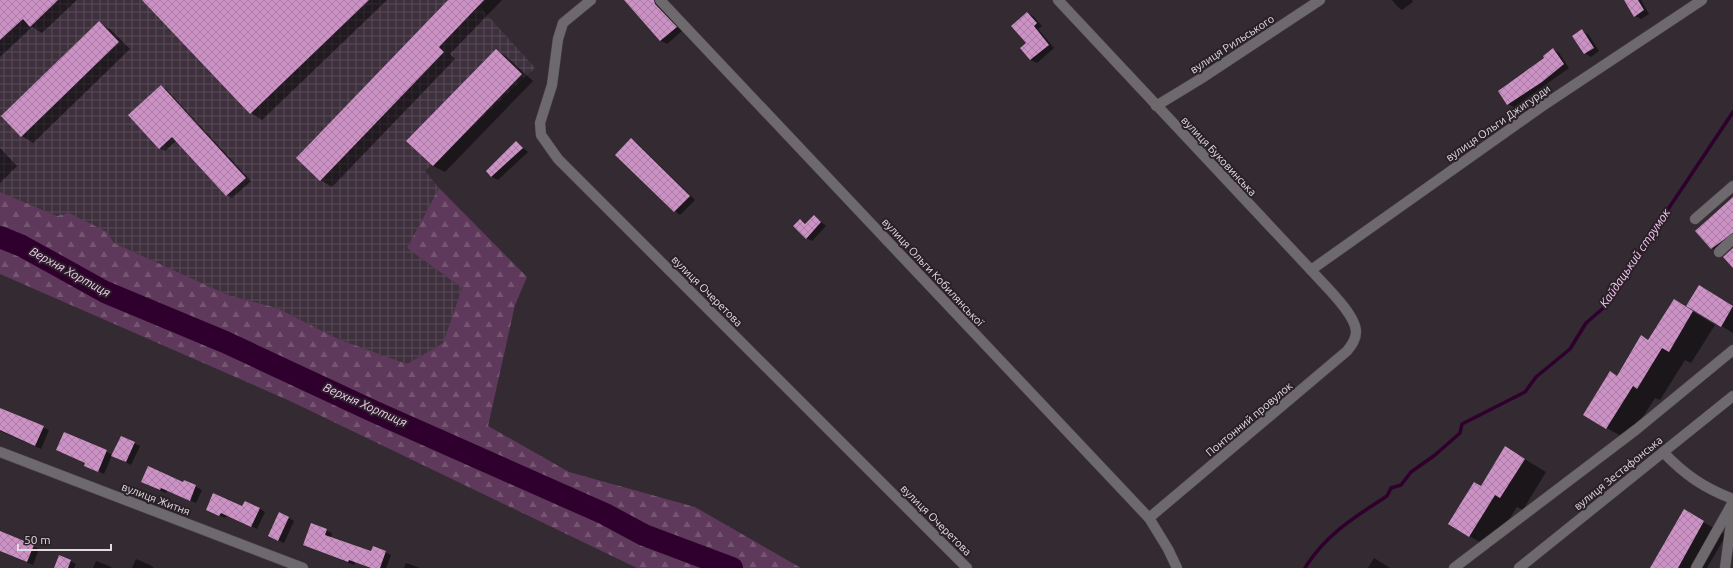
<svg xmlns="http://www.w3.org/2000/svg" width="1733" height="568" font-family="Ubuntu,sans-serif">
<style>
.industrial{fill:url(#industrial-grid)}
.forest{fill:url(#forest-firs)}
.shadow{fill:#0007}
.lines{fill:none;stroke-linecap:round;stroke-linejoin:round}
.stream{stroke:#2f002d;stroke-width:3.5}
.river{stroke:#2f002d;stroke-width:22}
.building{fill:url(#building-cross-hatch)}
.minor-casing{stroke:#4f464e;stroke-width:11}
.minor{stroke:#6e696d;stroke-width:10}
.labels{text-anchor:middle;stroke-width:4;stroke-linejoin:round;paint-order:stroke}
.street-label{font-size:11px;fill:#e1dbe0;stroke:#292028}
.water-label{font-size:12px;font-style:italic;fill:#fbcbf5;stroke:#292028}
</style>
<defs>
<pattern id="industrial-grid" width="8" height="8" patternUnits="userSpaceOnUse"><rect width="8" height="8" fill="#3e303d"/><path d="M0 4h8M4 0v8" fill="none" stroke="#5a4d59"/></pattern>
<pattern id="forest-firs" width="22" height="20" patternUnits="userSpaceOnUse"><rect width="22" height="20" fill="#5f395b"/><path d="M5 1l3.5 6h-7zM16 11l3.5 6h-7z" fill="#765572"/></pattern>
<pattern id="building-cross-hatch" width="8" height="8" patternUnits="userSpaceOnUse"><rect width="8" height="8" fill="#cc91c5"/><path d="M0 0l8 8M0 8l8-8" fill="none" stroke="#aa7da4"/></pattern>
</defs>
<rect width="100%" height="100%" fill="#332a32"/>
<path class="industrial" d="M0,0H486L480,7L535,68L425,171L439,188L407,248L462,288L443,343L407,364L338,339L277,308L228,295L114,243L107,232L57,216L0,192Z"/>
<path class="forest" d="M439,188L527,277L515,305L488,426L569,472L695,507L801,568H637L290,401L0,274V192L57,216L69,213L107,232L114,243L228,295L277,308L338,339L407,364L443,343L462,288L407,248Z"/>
<g class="shadow">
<path d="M0,0H77L42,33L32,27L0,57Z"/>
<path d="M143,0H387L262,120L251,113Z"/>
<path d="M450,0H502L450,54L455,59L332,187L320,180Z"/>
<path d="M625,0H655L682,31L667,44L661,41Z"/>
<path d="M1392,0H1412L1413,2L1402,10L1397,6Z"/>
<path d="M1625,0H1641L1649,14L1641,19L1635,16Z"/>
<path d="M1027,13L1033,16L1042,26L1038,29L1054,48L1037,63L1031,60L1021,48L1027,43Z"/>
<path d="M99,23L110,29L130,49L33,143L22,136Z"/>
<path d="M1582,31L1588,34L1599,51L1591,57L1585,53L1574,36Z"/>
<path d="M1553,49L1559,53L1569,68L1514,107L1508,104Z"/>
<path d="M496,50L507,57L533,81L445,172L433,166Z"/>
<path d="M161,86L166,89L251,181L232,198L226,195L177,140L165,151L159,148Z"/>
<path d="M631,140L637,143L695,200L680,215L675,211L617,155Z"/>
<path d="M516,142L528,152L498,180L492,177L487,171Z"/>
<path d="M0,148L17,166L0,183Z"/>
<path d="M1733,198V235L1714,250L1712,248Z"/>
<path d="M814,216L826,226L812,241L806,238L801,220L807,224Z"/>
<path d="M1700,286L1733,306V333L1688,305Z"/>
<path d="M1674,300L1715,325L1691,363L1685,360L1660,400L1655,398L1628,440L1607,428L1617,377L1649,341Z"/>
<path d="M0,410L49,430L41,449L0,431Z"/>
<path d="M65,433L113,455L134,443L140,446L131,465L112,455L104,474L91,468Z"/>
<path d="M1506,448L1546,472L1523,510L1517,507L1491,548L1469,536L1481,487Z"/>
<path d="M185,481L202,490L196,503L167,490L166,493L148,485L184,483Z"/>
<path d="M243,507L259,508L265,512L257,529L227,515L225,518L213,513Z"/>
<path d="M1684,511L1726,535L1707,568H1651Z"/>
<path d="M289,518L294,521L284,543L275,539Z"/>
<path d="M311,524L332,533L331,538L372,553L385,552L391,555L386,568H370L355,562L354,565L304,545Z"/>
<path d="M0,532L39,549L33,565L0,551Z"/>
<path d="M1374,558L1390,568H1368Z"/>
<path d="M136,559L150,565L154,568H132Z"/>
<path d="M70,561L76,564L74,568H55Z"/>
<path d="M96,561L109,566L112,568H93Z"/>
<path d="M406,563L420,568H404Z"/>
</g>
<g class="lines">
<path class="stream" d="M1305,568C1325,535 1356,516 1387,496L1391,488L1401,485L1411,472L1435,455L1460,433L1462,424L1525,392L1536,377L1570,349L1586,323L1608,304L1612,293L1733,112"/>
<path class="river" d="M0,237L22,246L105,292L225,342L375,412L605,514L644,535L732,568"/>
</g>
<g class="building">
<path d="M0,0H58L30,27L23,19L0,40Z"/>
<path d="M142,0H369L250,114Z"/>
<path d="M448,0H484L439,47L444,52L320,181L296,158Z"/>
<path d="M624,0H654L655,4L677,27L660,41Z"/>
<path d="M1624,0H1638L1644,10L1634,17Z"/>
<path d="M1027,12L1037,23L1034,26L1049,45L1030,60L1020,48L1026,43L1011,26Z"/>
<path d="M99,21L119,42L21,137L1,116Z"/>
<path d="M1582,29L1594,48L1584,54L1572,36Z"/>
<path d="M1553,48L1564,64L1542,82L1507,105L1498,91L1544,58L1543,56Z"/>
<path d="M496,49L522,74L433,166L406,141Z"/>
<path d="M161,85L246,178L226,196L172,137L159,149L128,115Z"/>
<path d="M631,138L690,196L674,212L615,155Z"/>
<path d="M516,141L523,148L491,177L486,171Z"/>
<path d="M1733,197V233L1711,249L1695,231Z"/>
<path d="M814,215L821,222L806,239L793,226L800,219L805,224Z"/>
<path d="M1733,248V268L1723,257Z"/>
<path d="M1699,285L1733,306L1721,327L1686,306Z"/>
<path d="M1674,299L1693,311L1669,352L1662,348L1637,389L1633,386L1606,429L1583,415L1610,371L1617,376L1641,335L1648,340Z"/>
<path d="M0,408L44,426L35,446L0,430Z"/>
<path d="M64,432L107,450L98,472L84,466L85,463L56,450Z"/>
<path d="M121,436L135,442L126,462L111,456Z"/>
<path d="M1505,446L1525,459L1500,498L1495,495L1469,537L1448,524L1474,482L1481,486Z"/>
<path d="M148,466L183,482L184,480L196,485L190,501L161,488L160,490L141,482Z"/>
<path d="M213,493L242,506L245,501L260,508L251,527L221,513L219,516L206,510Z"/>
<path d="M1684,509L1704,521L1678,568H1650Z"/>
<path d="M279,512L289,517L278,541L268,536Z"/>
<path d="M311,523L327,529L325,535L371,551L373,546L386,551L380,568H371L349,560L348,562L303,545Z"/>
<path d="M0,531L34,545L27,562L0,551Z"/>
<path d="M59,555L71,560L68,568H54Z"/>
</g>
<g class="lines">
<g class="minor-casing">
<g id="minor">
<path d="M591,0L563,23L558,39L552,85L540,123L541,135L558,159L967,568"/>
<path d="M660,0L1149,518L1168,549L1177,568"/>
<path d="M1058,0L1311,270C1323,284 1356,314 1356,332C1356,340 1351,346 1347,351L1149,518"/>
<path d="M1156,106L1202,78L1320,0"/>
<path d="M1695,219L1733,186"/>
<path d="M1719,252L1733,239"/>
<path d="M1311,270L1544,105L1702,0"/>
<path d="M0,452L303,568"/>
<path d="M1663,452C1685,475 1704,488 1733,499"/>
<path d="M1454,568L1637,429L1733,350"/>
<path d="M1519,568L1733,396"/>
<path d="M1696,568L1733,502"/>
<path d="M1725,568L1733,508"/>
</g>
</g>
<use href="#minor" class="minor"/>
</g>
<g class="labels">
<g class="street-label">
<text transform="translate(1232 44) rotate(-33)" y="4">вулиця Рильського</text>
<text transform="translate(1498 123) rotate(-35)" y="4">вулиця Ольги Джигурди</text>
<text transform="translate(1219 156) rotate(47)" y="4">вулиця Буковинська</text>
<text transform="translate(933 272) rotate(47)" y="4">вулиця Ольги Кобилянської</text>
<text transform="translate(707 291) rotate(45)" y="4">вулиця Очеретова</text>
<text transform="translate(1249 419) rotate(-40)" y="4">Понтонний провулок</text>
<text transform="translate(1618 473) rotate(-39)" y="4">вулиця Зестафонська</text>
<text transform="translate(156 499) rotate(21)" y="4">вулиця Житня</text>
<text transform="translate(936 520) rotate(45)" y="4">вулиця Очеретова</text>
</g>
<g class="water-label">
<text transform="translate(1635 258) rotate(-56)" y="4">Кайдацький струмок</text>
<text transform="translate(70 272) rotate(29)" y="4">Верхня Хортиця</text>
<text transform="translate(365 405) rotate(24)" y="4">Верхня Хортиця</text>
</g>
</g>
<path d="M18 544v6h93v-6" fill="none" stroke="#e1dbe0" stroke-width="2"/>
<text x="24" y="544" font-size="12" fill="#e1dbe0" stroke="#292028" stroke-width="3" paint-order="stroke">50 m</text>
</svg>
